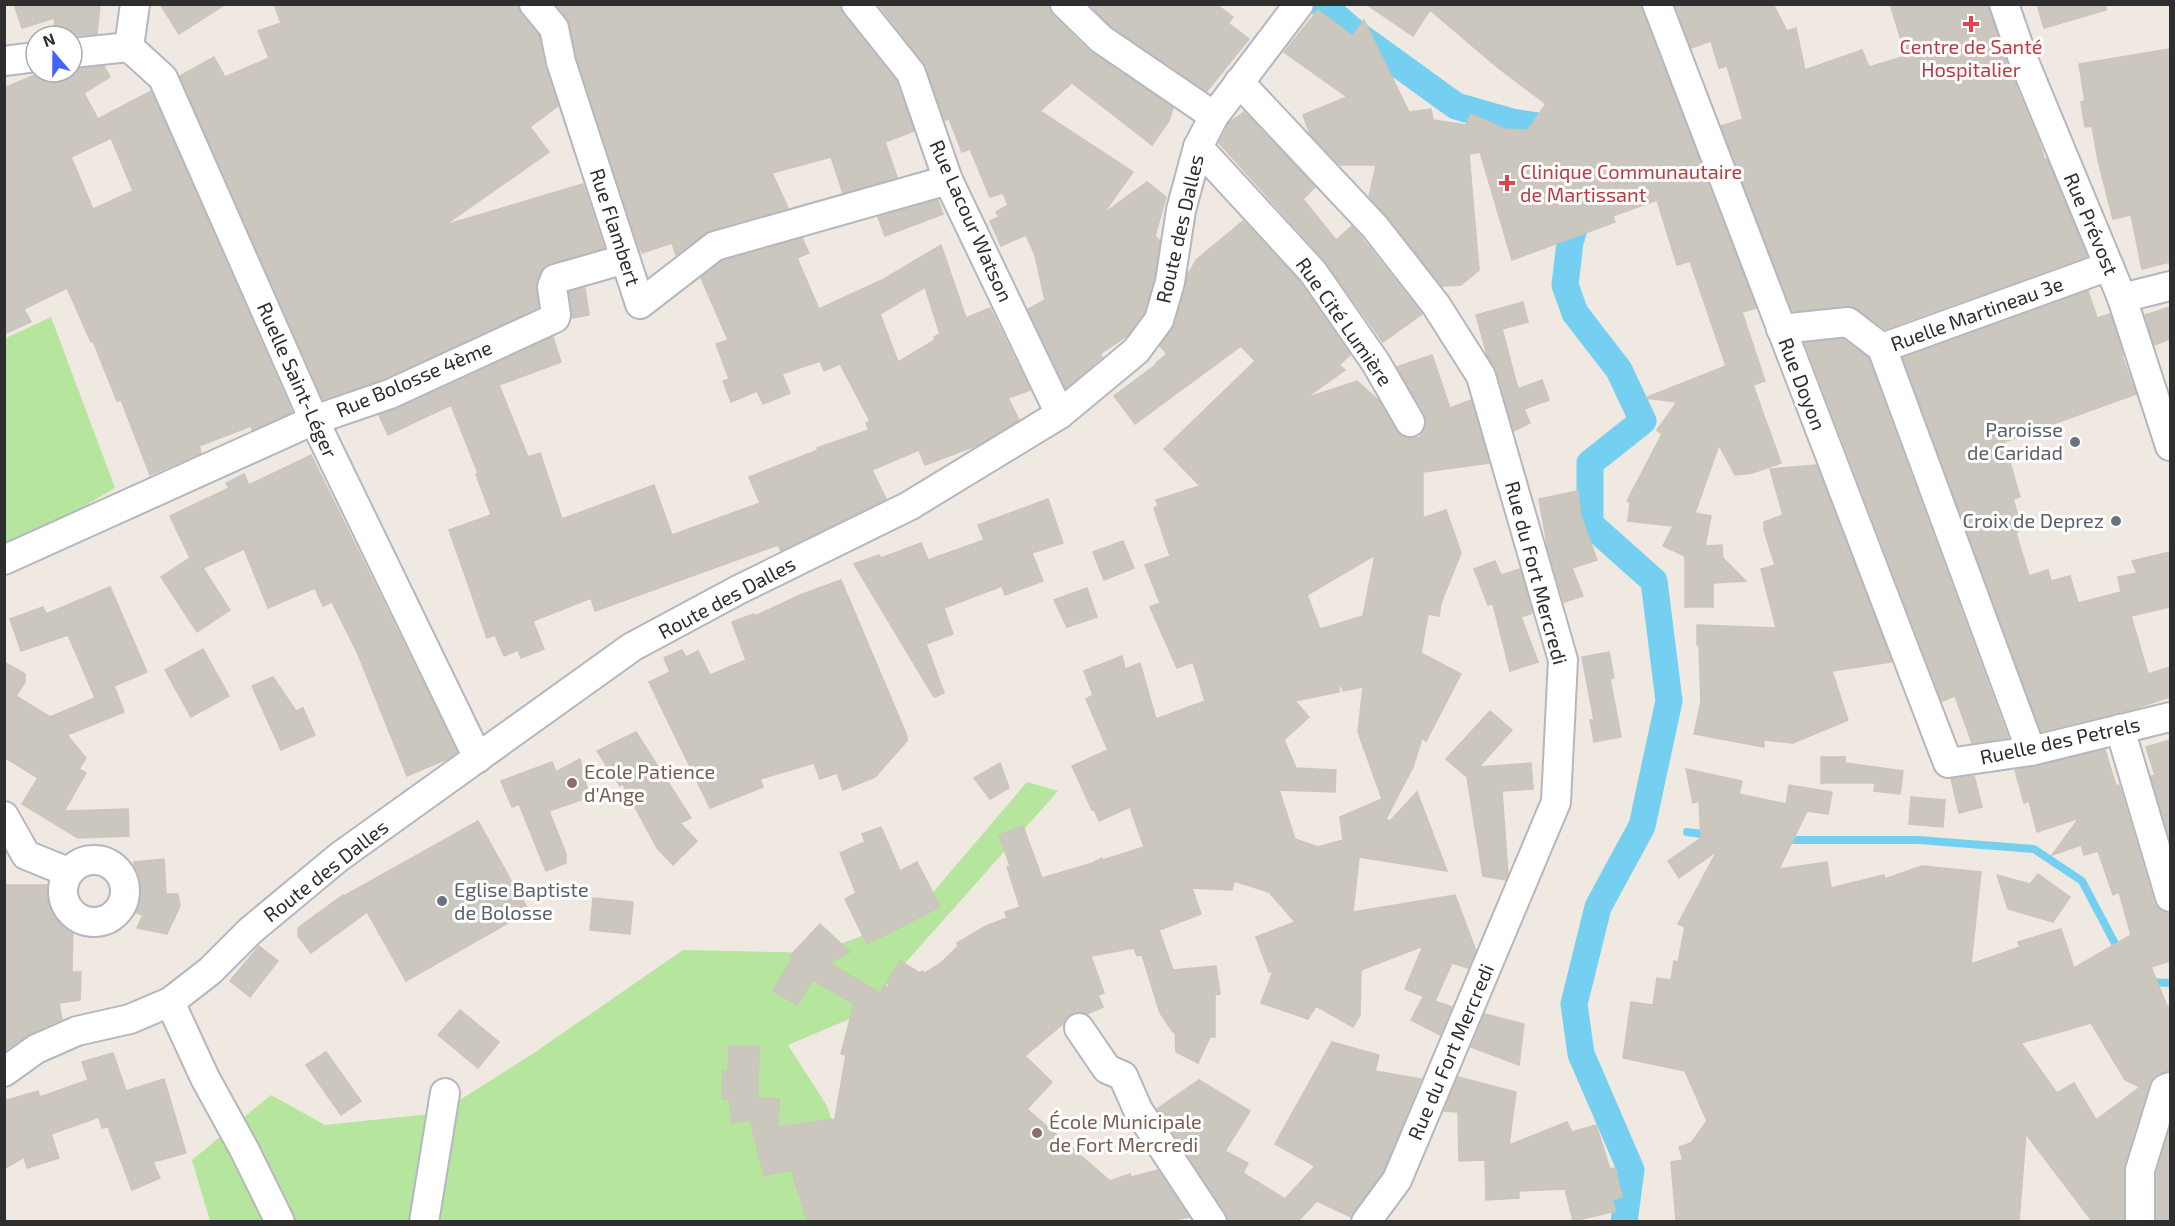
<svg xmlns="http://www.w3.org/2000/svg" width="2175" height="1226" font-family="'Exo 2',sans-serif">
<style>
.green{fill:#b6e59e}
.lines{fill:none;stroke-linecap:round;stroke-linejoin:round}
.stream{stroke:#75cff0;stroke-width:8}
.canal{stroke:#75cff0;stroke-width:27}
.building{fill:#cbc7bf;stroke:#cbc5ba;stroke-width:1.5;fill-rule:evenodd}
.minor-casing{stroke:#b4b7c1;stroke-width:32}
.minor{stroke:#fff;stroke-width:28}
.health-dot{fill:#e0444e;stroke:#fff;stroke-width:2}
.worship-dot{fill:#6b7280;stroke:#fff;stroke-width:2}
.education-dot{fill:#8d6e63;stroke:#fff;stroke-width:2}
.labels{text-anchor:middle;stroke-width:6;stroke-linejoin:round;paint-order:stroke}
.health-label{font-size:20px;fill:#be3a42;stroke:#fff}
.street-label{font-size:20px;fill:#2e2e2e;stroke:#fff}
.worship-label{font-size:20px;fill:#5b616d;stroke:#fff;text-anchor:end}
.education-label{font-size:20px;fill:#785e54;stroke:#fff;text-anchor:start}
</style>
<rect width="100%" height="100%" fill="#efe9e1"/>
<g class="green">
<path d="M51,317L115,488L5,553L4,339Z"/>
<path d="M1027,782L1058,791L859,1015L788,1045L827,1106L841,1147L827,1189L824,1221H210L192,1160L271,1095L325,1125L439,1113L534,1053L683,950L816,953L859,937L929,897Z"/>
</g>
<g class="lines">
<g class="stream">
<path d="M1687,832L1709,835"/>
<path d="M1784,840H1918L2034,849L2082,881L2120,953"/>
<path d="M2148,982L2170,983"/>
</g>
<g class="canal">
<path d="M1322,4L1355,33L1456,106L1512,122L1564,130L1566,134"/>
<path d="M1582,203L1570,242L1565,285L1575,313L1619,370L1643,421L1590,463V524L1654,581L1669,701L1642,826L1598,907L1574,1004L1581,1054L1631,1170L1624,1222"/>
</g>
</g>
<g class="building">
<path d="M14,4H100L97,34L56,36L54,18L22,28Z"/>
<path d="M160,4H226L179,34Z"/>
<path d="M274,4H518L521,15L539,35L545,67L558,106L530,127L549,152L445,225L583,184L604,248L544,267L536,282L538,308L384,379L323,399L180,76L214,57L225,77L269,58L258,31L281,23Z"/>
<path d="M556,4H840L843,14L896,81L914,131L885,142L897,177L843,193L831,157L772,173L788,208L710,230L676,255L672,243L642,253V250H640L577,58L570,24Z"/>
<path d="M878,4H1049L1053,16L1089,51L1173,108L1169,121L1152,145L1072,83L1040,111L1133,172L1103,214L1147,182L1166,197L1155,236L1160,241L1154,278L1144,313L1127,336L1100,354L1102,357L1066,388L1028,309L1045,300L1035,255L1026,235L1001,246L990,221L999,217L996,212L1008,205L1003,193L990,197L970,149L962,152L949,119L945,120L924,63Z"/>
<path d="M1089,4H1216L1233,17L1228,23L1249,39L1207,91L1111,26Z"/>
<path d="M1366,4H1641L1756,308L1742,312L1765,381L1753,385L1781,463L1752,473L1735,475L1719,445L1695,513L1711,516L1705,546L1722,545L1723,558L1746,581L1713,583V607H1685V556L1663,546L1673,526L1628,521L1630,503L1627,501L1662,434L1657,430L1677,402L1645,398L1726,366L1690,261L1677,265L1657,200L1613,216L1615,222L1512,260L1480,152L1469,154L1479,270L1461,285L1442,286L1388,217L1369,197L1376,165H1340L1310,134L1303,115L1347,97L1284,52L1318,10L1353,36L1364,20L1409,112L1431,109L1433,120L1466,125L1471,114L1505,129L1528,130L1546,104L1497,67L1430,10L1413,36Z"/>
<path d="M1675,4H1773L1787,31L1796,28L1805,70L1862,50L1869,67L1906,56L1890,4H1988L2007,64L2038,139L2045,160L2047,159L2087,256L1885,329L1858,309L1847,306L1792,311L1721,126L1743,119L1727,66L1719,68L1711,41L1691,48Z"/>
<path d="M2037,4H2106V10L2044,28Z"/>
<path d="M2170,49V262L2142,269L2131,215L2113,219L2098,160L2092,126L2085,127L2081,102L2085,101L2079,64Z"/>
<path d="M104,66L110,77L84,93L98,119L151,91L292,412L252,430L251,426L199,446L201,453L150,475L121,400L117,401L93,341L91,342L67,288L24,309L31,322L4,334V88L42,72H72V69ZM111,138L133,191L93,209L71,157Z"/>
<path d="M1244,112L1315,187L1303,199L1336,240L1352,226L1422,314L1383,342L1325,261L1219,143L1230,122Z"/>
<path d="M938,200L943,214L885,236L878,217Z"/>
<path d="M1243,221L1300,282L1350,355L1339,365L1345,370L1306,398L1357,381L1378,400L1396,430L1401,436L1409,438L1420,437L1426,423L1425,414L1397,367L1432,355L1450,408L1471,400L1489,463L1423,472V518L1446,510L1461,553L1441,603L1439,616L1428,614L1421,653L1461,674L1426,741L1422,738L1413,767L1386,819L1390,821L1417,792L1447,871L1359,857L1353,912L1455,895L1476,951L1468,968L1452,963L1435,1001L1405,989L1423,946L1361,970L1360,1015L1353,1027L1316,1006L1308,1019L1261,1003L1273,971L1269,972L1256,937L1295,922L1269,892L1234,881L1232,890L1192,888L1201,914L1159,930L1173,970L1216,966L1220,994L1215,995V1037H1210L1198,1063L1176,1052L1175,1031L1173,1032L1160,1013L1142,955L1137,956L1134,948L1091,956L1104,993L1098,995L1103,1007L1087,1014L1078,1012L1070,1014L1064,1023L1025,1056L1052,1082L1027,1109L1110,1181L1130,1174L1131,1177L1158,1170L1189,1217L1170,1221H807L792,1172L789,1170L764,1176L750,1120L732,1123L729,1099H722L723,1071L728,1072L729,1046H759L758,1098L779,1099L778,1127L835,1119L846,1055L841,1054L854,1004L813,980L797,1005L773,991L792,958L790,956L820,924L850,952L829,963L880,993L885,985L891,990L887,982L900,961L920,973L922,971L925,973L941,963L958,946L957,943L986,926L1007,918L1005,912L1020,907L1007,867L1010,866L999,835L1023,826L1042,878L1093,863L1102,858L1103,860L1144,847L1130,807L1099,821L1094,809L1092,810L1072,766L1108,750L1086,699L1093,695L1084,671L1122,656L1125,669L1140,663L1156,719L1205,701L1193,662L1177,668L1150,607L1160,603L1145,565L1170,556L1154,508L1158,506L1156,500L1200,486L1164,449L1255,361L1241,346L1135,424L1114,396L1157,364L1156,363L1167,354L1160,346L1175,325L1188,272L1189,273L1196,260ZM1375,555L1363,616L1320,629L1307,595ZM1339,681L1343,691L1363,687L1358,732L1382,799L1340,817L1343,840L1318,847L1295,839L1279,790L1335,792L1336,770L1296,768L1284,740L1309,717L1295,701L1339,692Z"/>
<path d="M802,238L809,253L797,258L819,309L884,279L941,245L966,318L990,308L1030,390L1008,398L1019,420L978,445L925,465L919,450L872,470L886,499L781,551L778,545L595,611L591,598L533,621L544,649L521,658L518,650L504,656L495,635L487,638L449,530L491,515L476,474L478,473L451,405L388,435L379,415L397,409L553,337L561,362L499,385L528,457L540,453L562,519L654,485L672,535L760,503L749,477L818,450L817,448L869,430L866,423L870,421L840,364L824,371L820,361L782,374L790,393L763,404L757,391L731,402L723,381L729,379L716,344L728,340L701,278L723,261ZM925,287L940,334L934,337L935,340L898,362L880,314Z"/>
<path d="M585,288L589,315L572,318L569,292Z"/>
<path d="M2088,291L2097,318L2110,314L2123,355L2122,356L2136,394L2004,442L2020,497L2013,499L2022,529L2016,533L2029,576L2048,570L2051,581L2070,576L2078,603L2121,592L2118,577L2137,573L2132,561L2170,552V607L2131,616L2148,674L2170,667V697L2133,709L2041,731L1903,358Z"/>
<path d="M1523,302L1528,322L1502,329L1518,389L1542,380L1549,400L1524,409L1530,423L1514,431L1497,371L1487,355L1476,315Z"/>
<path d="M2170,307V339L2154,345L2145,315Z"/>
<path d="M1843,339L1868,358L2008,738L1972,743L1955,696L1942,701L1805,343Z"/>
<path d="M311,455L457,752L447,759L407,776L357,652L332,602L323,606L315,588L268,608L244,549L203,568L230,610L197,632L161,577L190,558L170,516L229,488L226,483L244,474L249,485Z"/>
<path d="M1816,465L1892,662L1832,671L1848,720L1793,743L1764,740V747L1694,734L1701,702L1699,645H1697V625L1776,628L1761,569L1775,565L1764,530V522L1783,515L1770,469Z"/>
<path d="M1578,491L1581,516L1597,560L1572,568L1583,596L1564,602L1548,549L1539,499Z"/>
<path d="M1048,499L1063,543L1032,553L1043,581L1005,595L1002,586L944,608L953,634L926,644L944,693L934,697L854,564L879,555L881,558L921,543L928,560L984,540L978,525Z"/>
<path d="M1123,541L1134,568L1104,580L1093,552Z"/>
<path d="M1495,561L1501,575L1520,569L1532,613L1521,617L1538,662L1510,671L1493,604L1488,605L1474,569Z"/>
<path d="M841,580L907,736V741L875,777L843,790L837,773L820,779L814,763L760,779L763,787L710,808L649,682L670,672L664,658L682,650L686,657L698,651L710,675L746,660L732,622L754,614L755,616L800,595Z"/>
<path d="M110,587L147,672L114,686L124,712L67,735L86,758L79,769L86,773L64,811L128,809L129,836L78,838L22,804L38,778L4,757V662L25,674V682L16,696L50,717L95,698L68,635L21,651L10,619L43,607L46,614Z"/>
<path d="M1087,588L1097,617L1067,627L1054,600Z"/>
<path d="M203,649L229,696L191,717L165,670Z"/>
<path d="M1609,652L1614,678L1610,679L1621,737L1594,742L1590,720H1594L1582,657Z"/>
<path d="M273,677L296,711L303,708L315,735L281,750L252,686Z"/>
<path d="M1490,711L1512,730L1479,767L1531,763L1533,789L1502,791L1508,875L1505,880L1483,876L1467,777L1446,759Z"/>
<path d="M636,732L691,818L680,823L697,841L673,865L657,848L622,783L620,786L597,751Z"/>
<path d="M2170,740V841L2151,776L2155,775L2146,747Z"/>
<path d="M2105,750L2116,786L2119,785L2154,902L2159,909L2170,913V961L2151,967L2167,1006L2170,1007V1071L2158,1074L2149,1084L2124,1165V1221H2092L2026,1134L2019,1221H1676L1671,1162L1683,1160L1679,1147L1691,1143L1707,1121L1685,1071L1623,1058L1631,1002L1653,1005L1657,978L1671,980L1674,961L1678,962L1685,927L1678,924L1717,851L1679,878L1668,861L1701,838L1699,801L1693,803L1686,769L1742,781L1739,794L1786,804L1789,785L1832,792L1828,814L1807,811L1779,869L1827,862L1831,888L1884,875L1885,879L1922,866L1981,872L1971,964L2020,947L2018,942L2061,929L2074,968L2131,935L2119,892L2113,895L2098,851L2084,855L2081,845L2052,855L2079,818L2037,832L2029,801L2024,803L2015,770ZM2091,1023L2125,1080L2140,1087L2096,1120L2074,1083L2057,1093L2021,1043Z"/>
<path d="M1821,757H1845V763L1903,771L1900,794L1874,791L1875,783H1821Z"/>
<path d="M580,759L589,797L549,811L566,854V863L546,871L519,804L512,807L501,781L552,762L556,772Z"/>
<path d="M1000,763L1009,788L990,799L974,778Z"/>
<path d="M1974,776L1982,807L1959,813L1951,779Z"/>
<path d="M1911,797L1945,800L1943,827L1909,824Z"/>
<path d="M478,821L513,884L501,889L517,890L529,911L406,981L367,912L311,953L298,936V928L343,895L344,896Z"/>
<path d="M881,827L900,871L917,862L940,907L867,944L845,899L856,893L840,853L865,842L862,834Z"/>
<path d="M164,859L166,894H178L180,906L167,934L137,928L143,915L134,912V895H137L134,862Z"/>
<path d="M2038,874L2070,897L2053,922L2008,909L1997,875L2030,884Z"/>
<path d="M4,885H55V918H73L72,972H81L80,1000L59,1003L62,1019L29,1034L4,1051Z"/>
<path d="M593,898L633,902L630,934L590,930Z"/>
<path d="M259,946L278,961L250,997L230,981Z"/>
<path d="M1423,997L1452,1007L1440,1035L1411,1020Z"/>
<path d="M460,1010L499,1042L478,1068L438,1035Z"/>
<path d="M1485,1014L1524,1024L1519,1065L1471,1047Z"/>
<path d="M1332,1042L1379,1055L1375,1071L1421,1079L1383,1172L1351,1217L1317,1201L1298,1221H1228L1226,1213L1157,1109L1199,1080L1250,1111L1225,1151L1248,1163L1243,1173L1285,1199L1315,1166L1275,1144Z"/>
<path d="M326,1052L361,1101L341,1115L306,1065Z"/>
<path d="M113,1053L126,1091L164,1079L186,1153L153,1162L160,1178L132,1190L108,1127L102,1128L99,1117L51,1134L59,1158L27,1168L24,1157L4,1169V1101L38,1091L40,1097L88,1080L82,1062Z"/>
<path d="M1458,1077L1516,1092L1509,1145L1567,1122L1572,1132L1596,1125L1610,1169L1615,1168L1622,1197L1612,1200L1616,1211L1573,1221L1565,1189L1519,1191V1198L1486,1200L1485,1160L1459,1161L1458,1112L1444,1111Z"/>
<path d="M2170,1127V1221H2157V1172Z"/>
</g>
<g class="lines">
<g class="minor-casing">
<g id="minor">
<path d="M534,4L554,28L561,62L640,304L715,246L948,180"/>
<path d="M856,4L911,73L948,180L1060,414"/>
<path d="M1065,4L1101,39L1214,116"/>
<path d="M1657,4L1948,763L2031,751L2170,717"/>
<path d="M2004,4L2023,59L2122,298L2170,446"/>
<path d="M129,47L163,78L314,420L478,758"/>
<path d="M129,47L135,4"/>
<path d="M72,53L129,47"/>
<path d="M4,61L36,57"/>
<path d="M1239,82L1375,227L1436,305L1481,376L1563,660L1556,802L1397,1180L1366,1222"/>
<path d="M1198,147L1313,272L1376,363L1410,422"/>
<path d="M2122,298L2170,286"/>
<path d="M1781,329L1848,322L1882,348L2109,266"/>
<path d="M1882,348L2031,751"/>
<path d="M4,560L314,420L390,394L555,318L556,315L552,287L555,279L625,259"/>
<path d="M2120,729L2170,897"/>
<path d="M4,816L26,855L68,872"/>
<circle cx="94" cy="891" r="31"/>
<path d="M170,1002L205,1078L244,1149L280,1222"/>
<path d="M1079,1028L1107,1069L1123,1076L1138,1110L1212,1222"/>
<path d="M4,1072L36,1049L77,1031L130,1019L170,1002L210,971L250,931L339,857L632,647L738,590L909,506L1060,414L1136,351L1159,320L1170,282L1181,210L1198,147L1214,116L1299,4"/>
<path d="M424,1222L445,1093"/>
<path d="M2140,1222V1170L2165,1089L2170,1087"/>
</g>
</g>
<use href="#minor" class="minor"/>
</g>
<g class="health-dot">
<path d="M1968 15h6v6h6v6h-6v6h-6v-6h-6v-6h6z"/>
<path d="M1504 174h6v6h6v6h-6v6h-6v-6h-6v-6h6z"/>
</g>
<g class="worship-dot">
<circle cx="2075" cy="442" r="6"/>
<circle cx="2116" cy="521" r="6"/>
<circle cx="442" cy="901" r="6"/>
</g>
<g class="education-dot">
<circle cx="572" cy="783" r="6"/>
<circle cx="1037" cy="1133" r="6"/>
</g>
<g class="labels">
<g class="health-label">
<text x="1971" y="54">Centre de Santé<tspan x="1971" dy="23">Hospitalier</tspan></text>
<text x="1520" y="179" text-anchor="start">Clinique Communautaire<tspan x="1520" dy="23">de Martissant</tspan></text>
</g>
<g class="street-label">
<text transform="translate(971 221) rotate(66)" y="7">Rue Lacour Watson</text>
<text transform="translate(2091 224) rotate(67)" y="7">Rue Prévost</text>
<text transform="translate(615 227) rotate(72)" y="7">Rue Flambert</text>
<text transform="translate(1180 229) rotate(-77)" y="7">Route des Dalles</text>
<text transform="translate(1977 314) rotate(-20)" y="7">Ruelle Martineau 3e</text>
<text transform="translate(1344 322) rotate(55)" y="7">Rue Cité Lumière</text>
<text transform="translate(414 379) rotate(-23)" y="7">Rue Bolosse 4ème</text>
<text transform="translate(297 380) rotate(66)" y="7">Ruelle Saint-Léger</text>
<text transform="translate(1802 384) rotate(69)" y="7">Rue Doyon</text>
<text transform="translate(1536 573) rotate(75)" y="7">Rue du Fort Mercredi</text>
<text transform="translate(727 598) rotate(-28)" y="7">Route des Dalles</text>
<text transform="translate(2060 741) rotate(-12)" y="7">Ruelle des Petrels</text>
<text transform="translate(326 871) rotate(-38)" y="7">Route des Dalles</text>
<text transform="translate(1451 1052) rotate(-67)" y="7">Rue du Fort Mercredi</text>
</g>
<g class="worship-label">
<text x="2063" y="437">Paroisse<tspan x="2063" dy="23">de Caridad</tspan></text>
<text x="2104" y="528">Croix de Deprez</text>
<text x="454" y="897" text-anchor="start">Eglise Baptiste<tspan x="454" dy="23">de Bolosse</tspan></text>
</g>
<g class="education-label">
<text x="584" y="779">Ecole Patience<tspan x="584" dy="23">d'Ange</tspan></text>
<text x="1049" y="1129">École Municipale<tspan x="1049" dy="23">de Fort Mercredi</tspan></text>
</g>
</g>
<rect width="2175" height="1226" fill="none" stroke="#2e2e2e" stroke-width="12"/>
<g transform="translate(54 54) rotate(340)"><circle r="28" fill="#ffffff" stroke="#ababab" stroke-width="1.5"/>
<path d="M0-4.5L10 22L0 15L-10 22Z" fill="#4264fb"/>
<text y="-9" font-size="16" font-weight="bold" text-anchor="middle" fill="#2e2e2e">N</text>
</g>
</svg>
